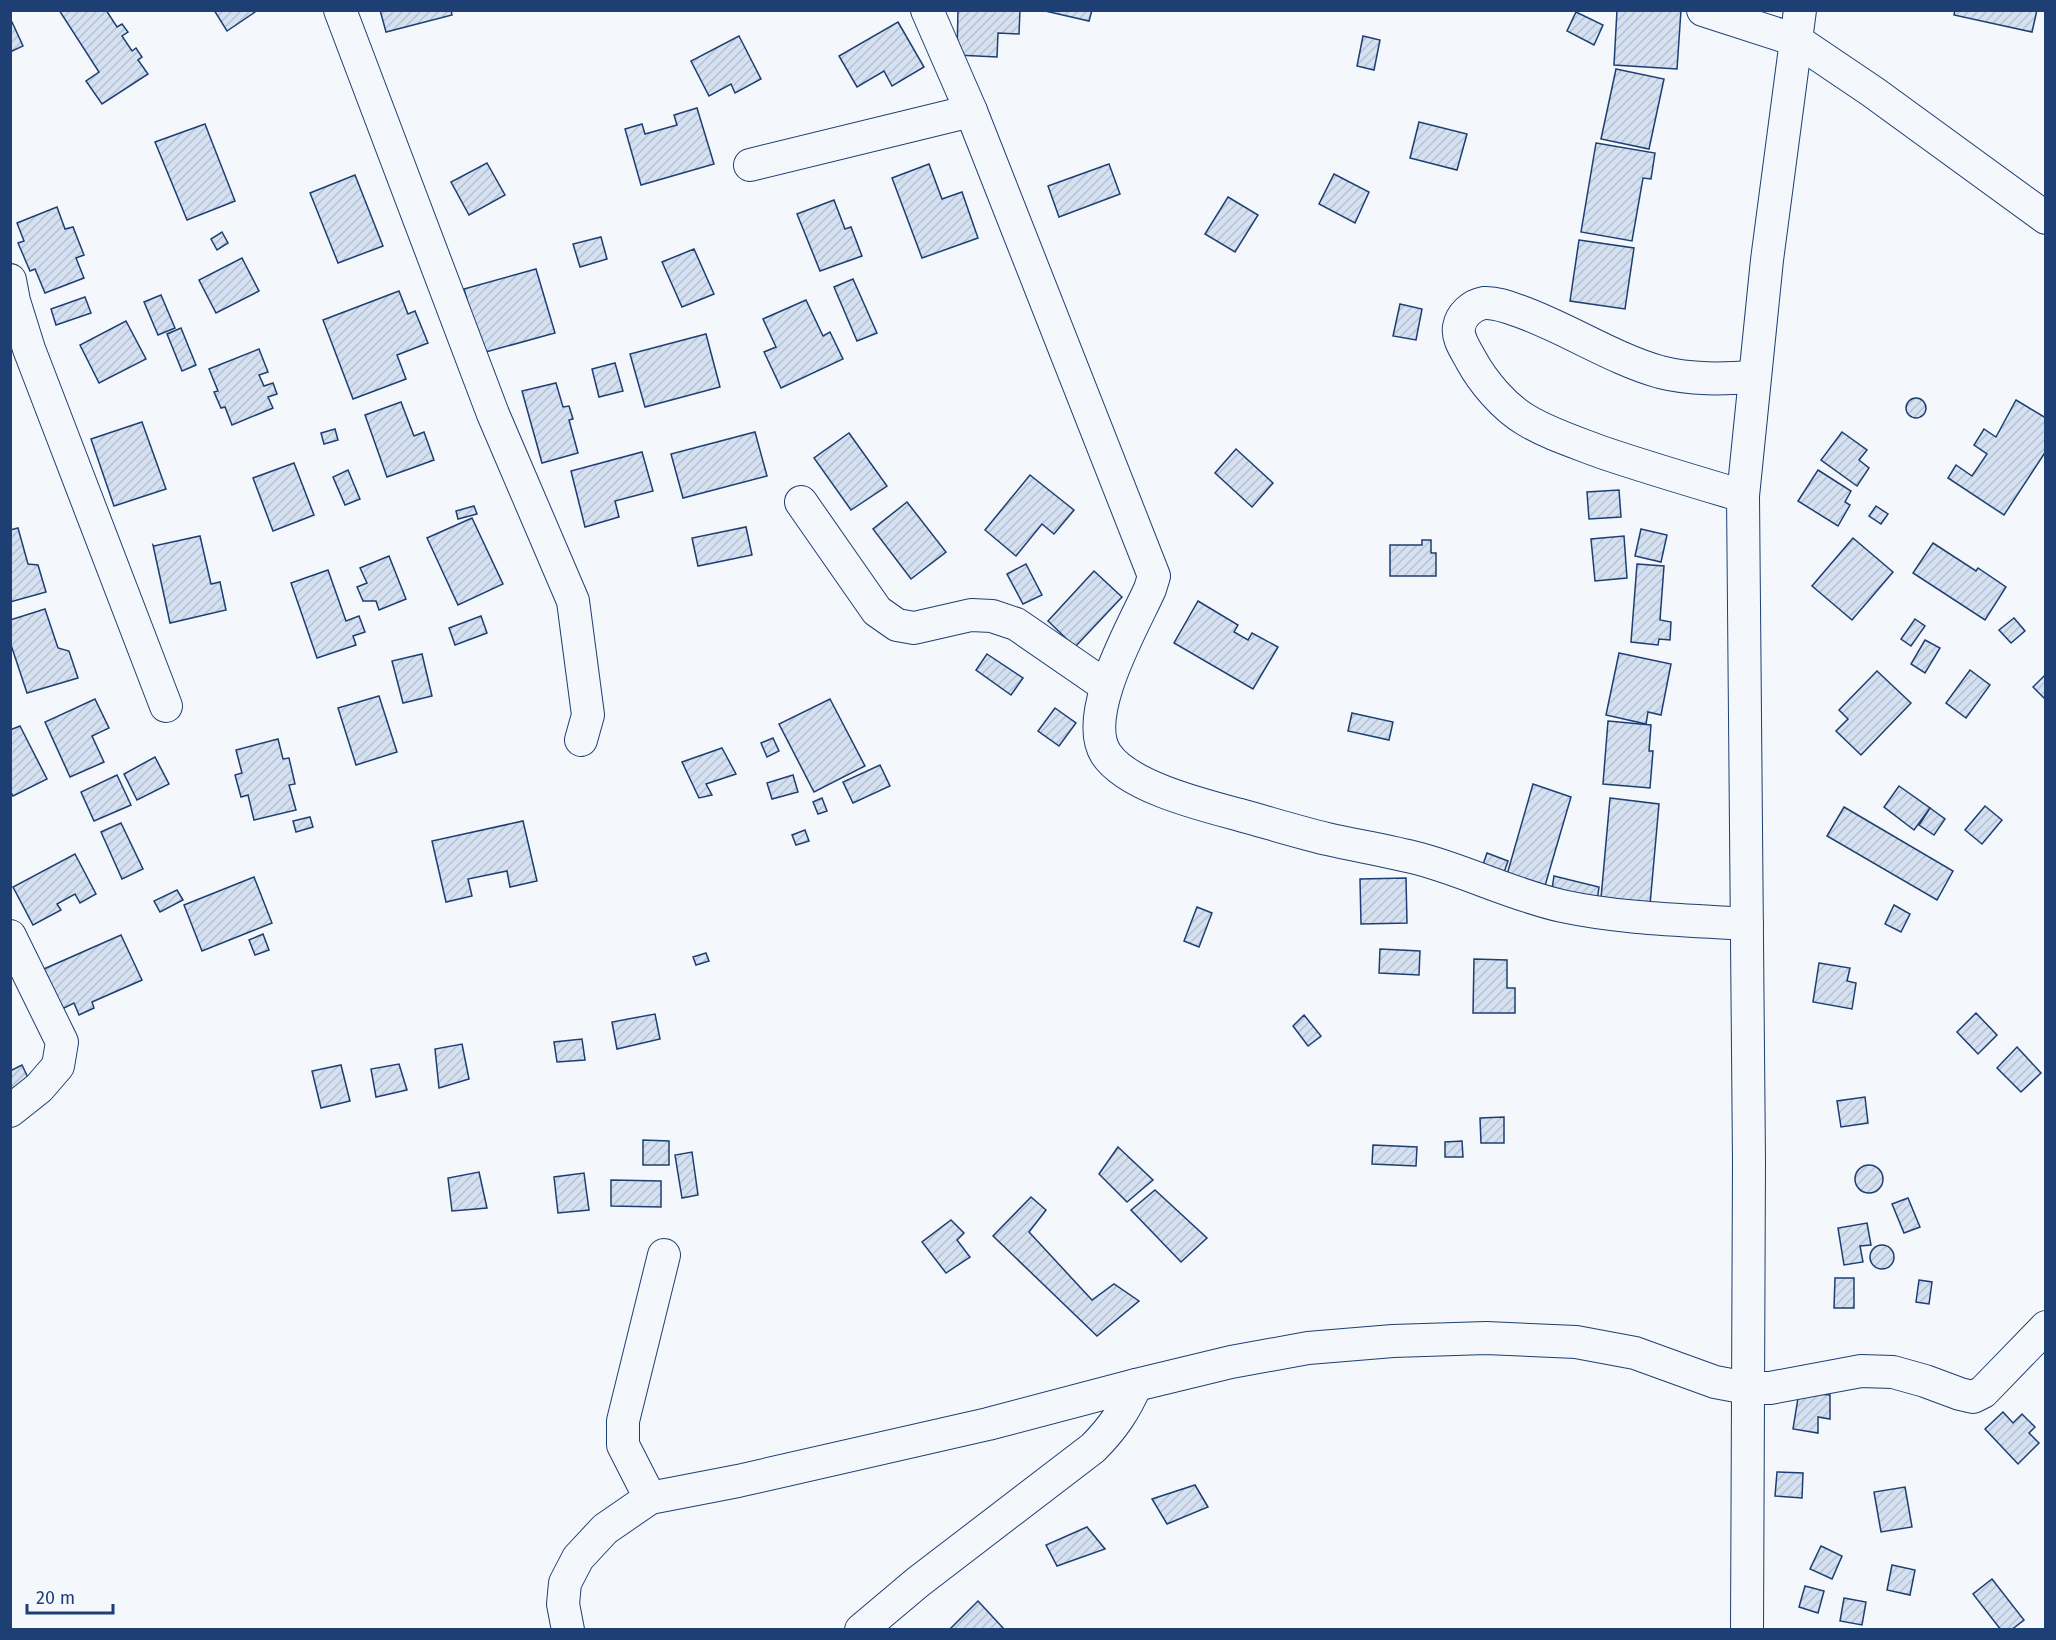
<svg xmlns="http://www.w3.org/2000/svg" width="2056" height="1640" font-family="'Fira Sans',sans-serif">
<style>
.building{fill:url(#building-hatch);stroke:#1d3f73;stroke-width:1.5}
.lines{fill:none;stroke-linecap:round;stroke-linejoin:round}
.minor-casing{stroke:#1d3f73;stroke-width:34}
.minor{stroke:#f4f7fb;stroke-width:32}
</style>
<defs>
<pattern id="building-hatch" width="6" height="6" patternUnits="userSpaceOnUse" patternTransform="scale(1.5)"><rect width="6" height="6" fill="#d5e0f0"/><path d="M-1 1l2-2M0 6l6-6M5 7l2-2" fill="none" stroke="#b6c1d1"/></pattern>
</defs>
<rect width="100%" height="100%" fill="#f4f7fb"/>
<g class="building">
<path d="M59,10H106L117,27L122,24L128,32L122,36L132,51L136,48L142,57L138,60L148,74L102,104L86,81L99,72Z"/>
<path d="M214,10H258L227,31Z"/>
<path d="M380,10H451L452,15L386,32Z"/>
<path d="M958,10H1020L1019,34L998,33L997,57L957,55Z"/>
<path d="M1041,10H1092L1089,21Z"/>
<path d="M1617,10H1681L1677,69L1614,65Z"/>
<path d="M1955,10H2037L2032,32L1954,15Z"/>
<path d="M1576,12L1603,25L1594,45L1567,31Z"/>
<path d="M12,22L23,46L10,52V23Z"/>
<path d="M898,22L924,67L892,86L884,71L857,87L839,56Z"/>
<path d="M739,36L761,79L735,93L731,84L709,96L691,61Z"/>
<path d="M1363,36L1380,40L1374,70L1357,66Z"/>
<path d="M1616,69L1664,79L1649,149L1601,139Z"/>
<path d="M697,108L714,164L641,185L625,129L642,124L645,134L677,125L674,115Z"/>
<path d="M1419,122L1467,134L1457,170L1410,158Z"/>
<path d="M205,124L235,201L187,220L155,142Z"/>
<path d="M1596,143L1655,153L1651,179L1643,178L1632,241L1581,232Z"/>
<path d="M487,163L505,195L469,215L451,182Z"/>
<path d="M929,164L942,199L962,192L978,238L922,258L892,178Z"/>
<path d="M1109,164L1120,194L1059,217L1048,186Z"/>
<path d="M1334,174L1369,192L1355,223L1319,204Z"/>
<path d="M355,175L383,246L338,263L310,193Z"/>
<path d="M1228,197L1258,215L1235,252L1205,234Z"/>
<path d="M834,200L845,229L851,227L862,256L820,271L797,214Z"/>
<path d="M57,207L65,229L73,227L84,255L76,258L84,278L45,293L35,269L30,271L18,243L24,241L17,223Z"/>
<path d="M222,232L228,243L217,250L211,239Z"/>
<path d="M601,237L607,259L580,267L573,244Z"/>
<path d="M1579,240L1634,248L1625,309L1570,301Z"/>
<path d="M694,249L714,294L682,307L662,262Z"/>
<path d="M242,258L259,291L216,313L199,280Z"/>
<path d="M536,269L555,333L482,353L464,289Z"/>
<path d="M853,279L877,333L857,341L834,287Z"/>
<path d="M399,291L408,314L415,311L428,343L397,355L406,379L353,399L323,320Z"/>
<path d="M161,295L175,328L158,335L144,302Z"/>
<path d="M85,297L91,313L56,325L51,309Z"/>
<path d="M806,300L823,336L830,332L843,359L781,388L764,352L776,347L763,319Z"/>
<path d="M1400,304L1422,309L1416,340L1393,336Z"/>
<path d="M126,321L146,359L99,383L80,345Z"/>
<path d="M181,328L196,365L182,371L167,334Z"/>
<path d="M706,334L720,387L645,407L630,354Z"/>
<path d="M259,349L268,372L259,375L264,386L273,383L277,394L268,397L273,408L232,425L225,407L221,408L214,392L218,391L209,369Z"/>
<path d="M615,363L623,391L599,397L592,369Z"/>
<path d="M556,383L563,407L569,406L573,419L569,420L578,453L542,463L522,391Z"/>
<circle cx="1916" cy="408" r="10"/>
<path d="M2016,400L2046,418V451L2004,515L1948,478L1956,465L1972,476L1987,454L1974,445L1984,429L1996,437Z"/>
<path d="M401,402L414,436L424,432L434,460L387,477L365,415Z"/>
<path d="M142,422L166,489L114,506L91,439Z"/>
<path d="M335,429L338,440L324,444L321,433Z"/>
<path d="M755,432L767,476L683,498L671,454Z"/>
<path d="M1842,432L1867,450L1859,460L1869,468L1857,486L1821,460Z"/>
<path d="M849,433L887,486L851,510L814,458Z"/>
<path d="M1236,449L1273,483L1252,507L1215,473Z"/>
<path d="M642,452L653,491L615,501L619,517L585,527L571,471Z"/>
<path d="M294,463L314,515L273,531L253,478Z"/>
<path d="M348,470L360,499L345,505L333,477Z"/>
<path d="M1818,470L1851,491L1845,502L1850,505L1838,526L1798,501Z"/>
<path d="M1030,475L1074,510L1054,534L1042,524L1016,556L985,530Z"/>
<path d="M1619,490L1621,517L1589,519L1587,492Z"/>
<path d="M907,502L946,552L911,579L873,529Z"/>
<path d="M474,506L477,514L458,519L456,511Z"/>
<path d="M1876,506L1888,514L1881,524L1869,516Z"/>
<path d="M472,518L503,584L458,605L427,538Z"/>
<path d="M746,527L752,555L698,566L692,538Z"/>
<path d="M18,528L28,564L38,565L46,592L10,602V530Z"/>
<path d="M1641,529L1667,535L1661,562L1635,556Z"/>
<path d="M200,536L211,584L220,582L226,610L170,623L153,545L154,546Z"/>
<path d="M1624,536L1627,578L1595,581L1591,539Z"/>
<path d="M1853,538L1893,572L1852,620L1812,586Z"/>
<path d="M1422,540H1431V553H1436V576H1390V545H1422Z"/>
<path d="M1933,543L1976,571L1978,568L2006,587L1985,620L1913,573Z"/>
<path d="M389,556L406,599L379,610L376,601H363L357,587L367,583L360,568Z"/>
<path d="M1026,564L1042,595L1023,604L1007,574Z"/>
<path d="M1637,564L1664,566L1660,620L1671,622L1670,640L1659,639L1658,645L1631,642Z"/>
<path d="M328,570L346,621L359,616L365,632L353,636L356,645L317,658L291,583Z"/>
<path d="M1094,571L1122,597L1075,647L1048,621Z"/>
<path d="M1198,601L1238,625L1234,632L1248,640L1252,633L1278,647L1253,689L1174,643Z"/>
<path d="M45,609L58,648L69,651L78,678L27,693L10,642V620Z"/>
<path d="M481,616L487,633L455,645L449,628Z"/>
<path d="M2014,618L2025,631L2011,643L1999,630Z"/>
<path d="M1915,619L1925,626L1911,646L1901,639Z"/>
<path d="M1925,640L1940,648L1925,673L1911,664Z"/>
<path d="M1619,653L1671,664L1661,715L1648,712L1646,724L1606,715Z"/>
<path d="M422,654L432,696L403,703L392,661Z"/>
<path d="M987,654L1023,678L1011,695L976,670Z"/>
<path d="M1970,670L1990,685L1966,718L1946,703Z"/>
<path d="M1877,671L1911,703L1861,755L1836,731L1848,719L1839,710Z"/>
<path d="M2046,674V700L2033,687Z"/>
<path d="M379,696L397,752L356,765L338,708Z"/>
<path d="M95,699L109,728L92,736L104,762L70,777L45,722Z"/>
<path d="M830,699L865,766L814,792L779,724Z"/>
<path d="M1055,708L1076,723L1059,746L1038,731Z"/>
<path d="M1352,713L1393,722L1389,740L1348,731Z"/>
<path d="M1608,721L1651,725L1649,751H1653L1650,788L1603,784Z"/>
<path d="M20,726L47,779L13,796L10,791V730Z"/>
<path d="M773,738L779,751L767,757L761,743Z"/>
<path d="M278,739L283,759L289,758L295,784L289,785L296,810L254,820L248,795L241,797L235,775L242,773L236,750Z"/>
<path d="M722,748L736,774L706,784L712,795L699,798L682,762Z"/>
<path d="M155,757L169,784L137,800L124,774Z"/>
<path d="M880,765L890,786L853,803L843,782Z"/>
<path d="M117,775L131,805L94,821L81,792Z"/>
<path d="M793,775L798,792L772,799L767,783Z"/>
<path d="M1533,784L1571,797L1542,896L1504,885Z"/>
<path d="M1899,786L1930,808L1914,830L1884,807Z"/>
<path d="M822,798L827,811L818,814L813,802Z"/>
<path d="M1610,798L1659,804L1649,916L1600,909Z"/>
<path d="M1985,806L2002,820L1982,844L1965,830Z"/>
<path d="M1844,807L1953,871L1937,900L1827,836Z"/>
<path d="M1930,808L1945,819L1934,835L1919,825Z"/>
<path d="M310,817L313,827L296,832L293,821Z"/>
<path d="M523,821L537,881L510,887L507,871L468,879L472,896L446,902L432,841Z"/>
<path d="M121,823L143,869L122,879L101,832Z"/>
<path d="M805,830L809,841L796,845L792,835Z"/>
<path d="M1487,853L1508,861L1500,884L1479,876Z"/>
<path d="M75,854L96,894L80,903L75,894L57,904L61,910L33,925L13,887Z"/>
<path d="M1554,876L1599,887L1596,908L1551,896Z"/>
<path d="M254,877L272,923L202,951L184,905Z"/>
<path d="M1406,878L1407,923L1361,924L1360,879Z"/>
<path d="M177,890L183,900L160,912L154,901Z"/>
<path d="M1894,905L1910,914L1901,932L1885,924Z"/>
<path d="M1197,907L1212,913L1199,947L1184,941Z"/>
<path d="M263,934L269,950L255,955L249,940Z"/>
<path d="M121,935L142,980L92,1002L94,1008L79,1015L74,1003L62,1009L44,969Z"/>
<path d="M1380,949L1420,951L1419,975L1379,973Z"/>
<path d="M706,953L709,961L696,965L693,957Z"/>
<path d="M1474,959L1507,960V988H1515V1013H1473Z"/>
<path d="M1819,963L1850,968L1847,981L1856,983L1852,1009L1813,1002Z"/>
<path d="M1976,1013L1997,1035L1978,1054L1957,1032Z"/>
<path d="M655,1014L660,1039L617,1049L612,1022Z"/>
<path d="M1304,1015L1321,1036L1308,1046L1293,1026Z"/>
<path d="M582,1039L585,1060L557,1062L554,1042Z"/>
<path d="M462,1044L469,1079L439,1088L435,1049Z"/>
<path d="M2017,1047L2041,1073L2021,1092L1997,1068Z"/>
<path d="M399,1064L407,1090L376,1097L371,1069Z"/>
<path d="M22,1065L30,1082L10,1091V1071Z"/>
<path d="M341,1065L350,1101L321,1108L312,1071Z"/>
<path d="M1865,1097L1868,1123L1841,1127L1837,1101Z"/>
<path d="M1504,1117V1143H1481L1480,1118Z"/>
<path d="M643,1140L669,1141V1165H643Z"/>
<path d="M1462,1141L1463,1157H1445V1142Z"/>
<path d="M1373,1145L1417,1147L1416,1166L1372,1164Z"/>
<path d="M1118,1147L1153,1180L1127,1202L1099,1174Z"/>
<path d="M692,1152L698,1195L682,1198L675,1155Z"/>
<circle cx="1869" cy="1179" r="14"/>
<path d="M479,1172L487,1208L452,1211L448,1178Z"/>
<path d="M584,1173L589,1210L558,1213L554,1177Z"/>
<path d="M611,1180L661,1181V1207L611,1206Z"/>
<path d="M1155,1190L1207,1238L1181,1262L1131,1210Z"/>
<path d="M1031,1197L1046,1210L1029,1232L1092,1300L1114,1284L1139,1301L1097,1336L993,1236Z"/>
<path d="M1908,1198L1920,1227L1904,1233L1892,1204Z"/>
<path d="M951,1220L964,1233L957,1240L970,1257L946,1273L922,1242Z"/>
<path d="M1867,1223L1871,1245L1860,1246L1863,1262L1844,1265L1838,1228Z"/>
<circle cx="1882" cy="1257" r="12"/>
<path d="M1835,1278H1854V1308H1834Z"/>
<path d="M1919,1280L1932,1282L1929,1304L1916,1302Z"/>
<path d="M1799,1392L1830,1395V1419L1818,1417V1433L1793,1429Z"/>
<path d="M2003,1412L2013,1423L2022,1414L2035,1427L2029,1433L2039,1443L2018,1464L1985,1429Z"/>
<path d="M1777,1472L1803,1473L1802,1498L1775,1496Z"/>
<path d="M1195,1485L1208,1507L1167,1524L1152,1499Z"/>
<path d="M1905,1487L1912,1527L1881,1532L1874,1492Z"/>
<path d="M1087,1527L1105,1549L1057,1566L1046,1545Z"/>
<path d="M1821,1546L1842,1556L1832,1579L1810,1569Z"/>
<path d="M1892,1565L1915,1570L1910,1595L1887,1590Z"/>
<path d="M1992,1579L2024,1620L2011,1630H2001L1973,1594Z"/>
<path d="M1805,1586L1824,1591L1818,1613L1799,1607Z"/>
<path d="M1844,1598L1866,1602L1862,1625L1840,1621Z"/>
<path d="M978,1601L1004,1629L949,1630Z"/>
</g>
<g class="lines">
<g class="minor-casing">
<g id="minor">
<path d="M340,10L493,414L573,601L588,715L581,740"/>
<path d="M927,10L971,111L1154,576L1150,589C1133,627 1081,715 1106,754C1128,787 1203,805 1240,815C1269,823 1298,832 1327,839C1358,846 1389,851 1420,859C1468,872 1513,895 1562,906C1622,919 1685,920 1747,924"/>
<path d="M1703,10L1796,40L1873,92L2046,218"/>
<path d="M750,165L971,111"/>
<path d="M10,280L14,301L29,349L166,706"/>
<path d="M1743,496C1696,482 1648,468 1601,452C1575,442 1549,434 1526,420C1504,407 1483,382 1471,360C1466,350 1457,339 1459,327C1461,315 1472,305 1484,303C1495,302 1508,307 1519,311C1567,328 1611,358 1660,372C1691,380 1723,379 1754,377"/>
<path d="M801,502L877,611L897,625L914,628L971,615L992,616L1016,624L1106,686"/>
<path d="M10,936L62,1042L58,1066L39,1088L10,1111"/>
<path d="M650,1498L623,1445V1421L664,1255"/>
<path d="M568,1630L563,1604L565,1583L578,1558L605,1529L650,1498L738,1481L988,1424L1136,1385L1231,1362L1308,1348L1393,1341L1486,1338L1576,1342L1635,1353L1715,1382L1747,1388H1770L1861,1371L1893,1372L1925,1381L1960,1394L1973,1397L1983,1392L2046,1327"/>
<path d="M861,1630L918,1582L1093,1448C1113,1428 1125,1410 1136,1385"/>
<path d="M1747,1630L1749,1161L1743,496L1767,260L1800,10"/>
</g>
</g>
<use href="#minor" class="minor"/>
</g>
<rect width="2056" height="1640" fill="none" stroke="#1d3f73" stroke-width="24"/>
<path d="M27 1604v9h86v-9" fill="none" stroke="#1d3f73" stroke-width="3"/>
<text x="36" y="1604" font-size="18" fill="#1d3f73" stroke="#f4f7fb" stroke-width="4.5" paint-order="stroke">20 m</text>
</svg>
